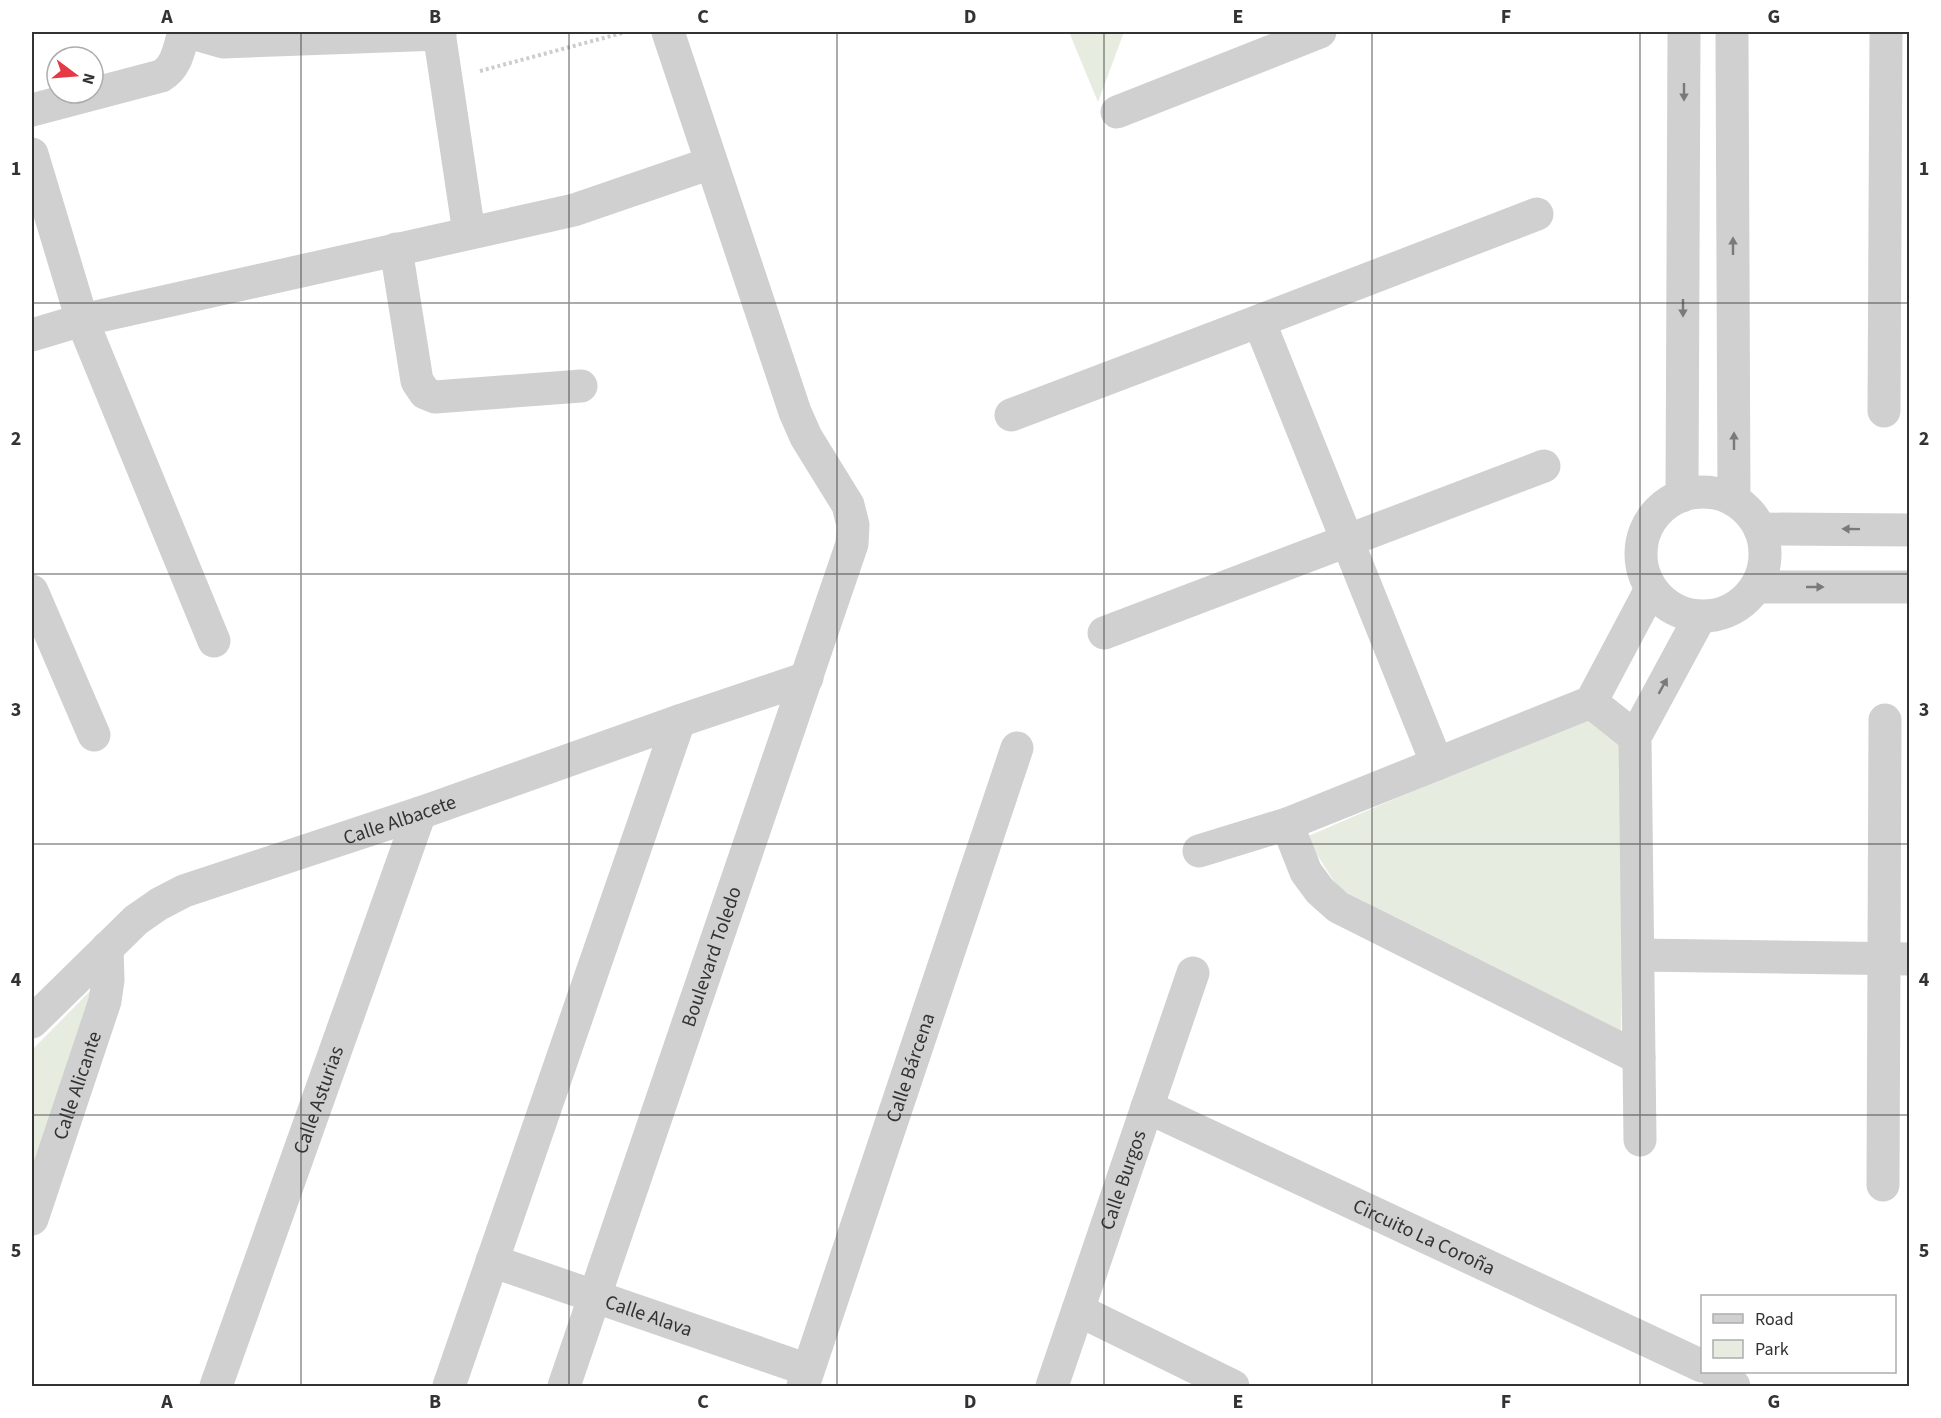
<svg xmlns="http://www.w3.org/2000/svg" width="1941" height="1418" font-family="'Source Sans 3',sans-serif">
<style>
.green{fill:#e6ecdf}
.lines{fill:none;stroke-linecap:round;stroke-linejoin:round}
.path{stroke:#cdcdcd;stroke-width:4;stroke-dasharray:3 3;stroke-linecap:butt}
.minor{stroke:#d0d0d0;stroke-width:33}
.oneway{fill:#7a7a7a}
.grid{fill:none;stroke:#333;stroke-width:1.5;stroke-opacity:0.55}
.labels{text-anchor:middle;stroke-width:6;stroke-linejoin:round;paint-order:stroke}
.street-label{font-size:20px;fill:#333;stroke:#fff}
.neatline{fill:none;stroke:#333;stroke-width:2}
.grid-label{font-size:20px;text-anchor:middle;font-weight:bold;fill:#333}
</style>
<rect width="100%" height="100%" fill="#fff"/>
<g class="green">
<path d="M1069,32H1124L1098,102Z"/>
<path d="M1587,716L1625,741L1621,1036L1338,888L1306,837Z"/>
<path d="M96,985L32,1176V1050Z"/>
</g>
<g class="lines">
<path class="path" d="M480,71L626,32"/>
<g class="minor">
<path d="M195,32L202,36L223,42L440,34"/>
<path d="M439,32L469,233"/>
<path d="M1732,36L1734,500"/>
<path d="M32,110L161,76C177,67 179,49 184,32"/>
<path d="M1117,112L1320,32"/>
<path d="M32,154L82,320L214,641"/>
<path d="M396,249L417,381L425,393L435,397L581,386"/>
<path d="M1259,321L1437,764"/>
<path d="M32,335L82,320L574,210L711,163"/>
<path d="M1884,411L1886,32"/>
<path d="M1011,415L1259,321L1537,214"/>
<circle cx="1703" cy="554" r="62"/>
<path d="M1682,496L1684,34"/>
<path d="M1760,529L1910,530"/>
<path d="M1756,587H1910"/>
<path d="M32,591L94,735"/>
<path d="M1104,633L1544,466"/>
<path d="M1591,702L1635,737"/>
<path d="M1287,824L1306,872L1320,891L1338,907L1639,1058"/>
<path d="M1199,851L1287,824L1591,702L1651,589"/>
<path d="M1638,955L1910,959"/>
<path id="s1" d="M32,1022L136,920L159,904L184,891L420,813L679,721L807,678"/>
<path id="s2" d="M1147,1107L1702,1366"/>
<path d="M1640,1140L1635,737L1700,617"/>
<path d="M1883,1185L1885,720"/>
<path id="s3" d="M32,1219L105,1001L108,980L107,948"/>
<path id="s4" d="M492,1261L808,1370"/>
<path d="M1078,1310L1233,1386"/>
<path d="M1715,1372L1727,1377L1734,1386"/>
<path id="s5" d="M216,1386L420,813"/>
<path d="M449,1386L679,721"/>
<path id="s6" d="M564,1386L852,544L853,525L848,505L806,437L795,412L668,32"/>
<path id="s7" d="M803,1386L1017,748"/>
<path id="s8" d="M1052,1386L1193,973"/>
</g>
</g>
<defs><path id="oneway-solid" d="M-6-.8H1V-3.2L6.5 0L1 3.2V.8H-6Z" transform="scale(1.5)"/></defs>
<g class="oneway">
<use href="#oneway-solid" transform="translate(1684 92) rotate(90)"/>
<use href="#oneway-solid" transform="translate(1733 246) rotate(-90)"/>
<use href="#oneway-solid" transform="translate(1683 308) rotate(90)"/>
<use href="#oneway-solid" transform="translate(1734 441) rotate(-90)"/>
<use href="#oneway-solid" transform="translate(1851 529) rotate(-179)"/>
<use href="#oneway-solid" transform="translate(1815 587)"/>
<use href="#oneway-solid" transform="translate(1663 686) rotate(-61)"/>
</g>
<path class="grid" d="M301,32V1386M569,32V1386M837,32V1386M1104,32V1386M1372,32V1386M1640,32V1386M32,303H1910M32,574H1910M32,844H1910M32,1115H1910"/>
<g class="labels">
<g class="street-label">
<text dy="7" stroke="none"><textPath href="#s1" startOffset="429">Calle Albacete</textPath></text>
<text dy="7" stroke="none"><textPath href="#s6" startOffset="454">Boulevard Toledo</textPath></text>
<text dy="7" stroke="none"><textPath href="#s7" startOffset="336">Calle Bárcena</textPath></text>
<text dy="7" stroke="none"><textPath href="#s3" startOffset="141">Calle Alicante</textPath></text>
<text dy="7" stroke="none"><textPath href="#s5" startOffset="304">Calle Asturias</textPath></text>
<text dy="7" stroke="none"><textPath href="#s8" startOffset="218">Calle Burgos</textPath></text>
<text dy="7" stroke="none"><textPath href="#s2" startOffset="306">Circuito La Coroña</textPath></text>
<text dy="7" stroke="none"><textPath href="#s4" startOffset="166">Calle Alava</textPath></text>
</g>
</g>
<rect width="1941" height="1418" fill="none" stroke="#ffffff" stroke-width="66"/>
<rect x="1701" y="1295" width="195" height="78" fill="#ffffff" stroke="#adadad" stroke-width="1.5"/>
<rect x="1713" y="1314" width="30" height="9" fill="#d0d0d0" stroke="#adadad" stroke-width="1.5"/>
<text x="1755" y="1325" font-size="18" fill="#333333">Road</text>
<rect x="1713" y="1340" width="30" height="18" fill="#e6ecdf" stroke="#adadad" stroke-width="1.5"/>
<text x="1755" y="1355" font-size="18" fill="#333333">Park</text>
<g transform="translate(75 75) rotate(106)"><circle r="28" fill="#ffffff" stroke="#adadad" stroke-width="1.5"/>
<path d="M0-4.5L10 22L0 15L-10 22Z" fill="#e63946"/>
<text y="-9" font-size="16" font-weight="bold" text-anchor="middle" fill="#333333">N</text>
</g>
<rect x="33" y="33" width="1875" height="1352" class="neatline"/>
<g class="grid-label">
<text x="167" y="23">A</text>
<text x="435" y="23">B</text>
<text x="703" y="23">C</text>
<text x="970" y="23">D</text>
<text x="1238" y="23">E</text>
<text x="1506" y="23">F</text>
<text x="1774" y="23">G</text>
<text x="16" y="175">1</text>
<text x="1924" y="175">1</text>
<text x="16" y="445">2</text>
<text x="1924" y="445">2</text>
<text x="16" y="716">3</text>
<text x="1924" y="716">3</text>
<text x="16" y="986">4</text>
<text x="1924" y="986">4</text>
<text x="16" y="1257">5</text>
<text x="1924" y="1257">5</text>
<text x="167" y="1408">A</text>
<text x="435" y="1408">B</text>
<text x="703" y="1408">C</text>
<text x="970" y="1408">D</text>
<text x="1238" y="1408">E</text>
<text x="1506" y="1408">F</text>
<text x="1774" y="1408">G</text>
</g>
</svg>
